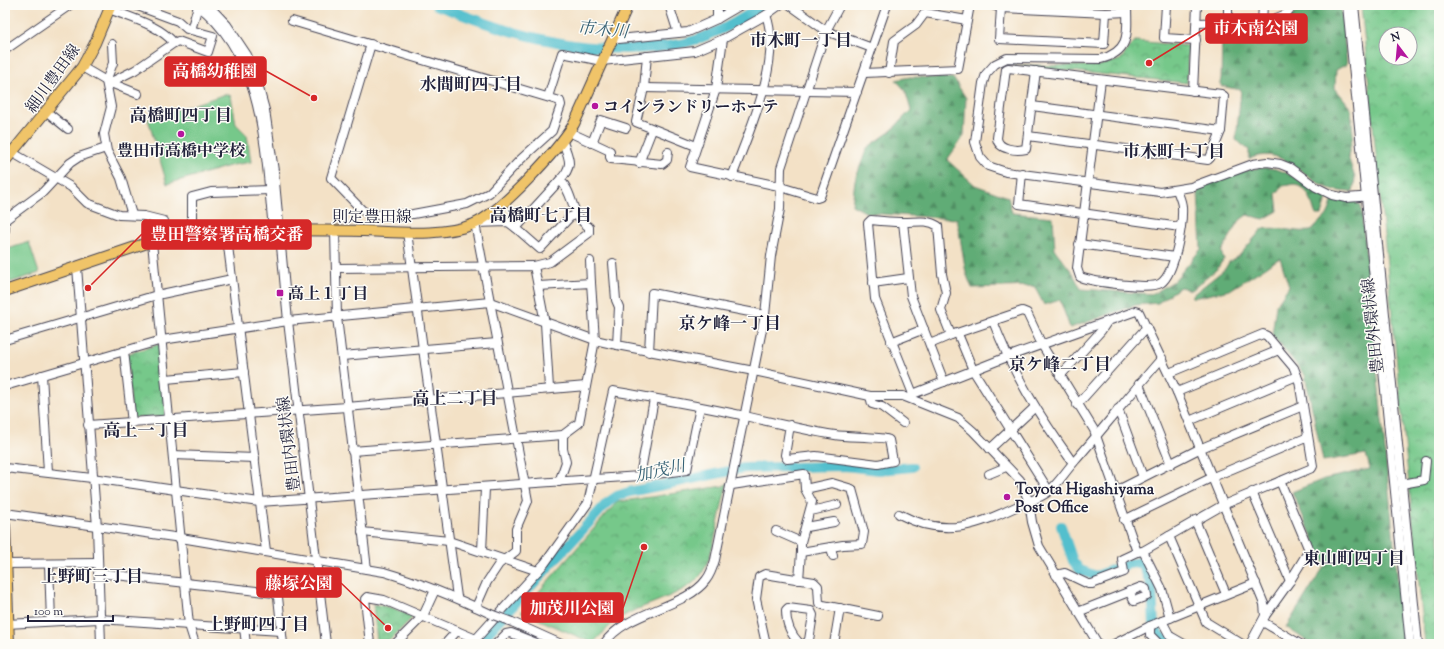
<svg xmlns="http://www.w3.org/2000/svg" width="1444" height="649" font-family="'Sorts Mill Goudy','Noto Serif JP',serif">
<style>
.forest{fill:url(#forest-firs);stroke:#416758}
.park{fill:url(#park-crowns);stroke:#4c7562;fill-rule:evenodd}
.pitch{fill:#76c88a;stroke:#4c7562}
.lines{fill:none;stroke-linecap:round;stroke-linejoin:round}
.river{stroke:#53bfcd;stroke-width:10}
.minor-casing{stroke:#413f50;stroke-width:10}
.major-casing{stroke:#413f50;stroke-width:12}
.minor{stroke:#fff;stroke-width:8}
.major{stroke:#f0c469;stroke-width:10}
.minor-bridge-casing{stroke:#413f50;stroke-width:10;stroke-linecap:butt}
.minor-bridge{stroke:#fff;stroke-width:8}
.poi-dot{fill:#b5179e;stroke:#fdfcf7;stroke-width:1.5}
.labels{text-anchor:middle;stroke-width:3;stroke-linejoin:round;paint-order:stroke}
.street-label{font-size:16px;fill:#22223b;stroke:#fdfcf7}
.poi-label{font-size:16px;font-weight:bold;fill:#22223b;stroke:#fdfcf7;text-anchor:start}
.water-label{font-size:17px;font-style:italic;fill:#366175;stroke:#fdfcf7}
.neighbourhood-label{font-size:17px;font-weight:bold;fill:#22223b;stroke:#fdfcf7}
.leader{fill:none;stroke:#d62828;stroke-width:1.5}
.callout-dot{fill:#d62828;stroke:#fdfcf7;stroke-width:1.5}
.callout{fill:#d62828;stroke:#d62828;stroke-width:1.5}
.callout-label{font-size:17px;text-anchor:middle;font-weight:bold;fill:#fff}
</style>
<defs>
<pattern id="forest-firs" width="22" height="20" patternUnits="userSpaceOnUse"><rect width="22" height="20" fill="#60ac76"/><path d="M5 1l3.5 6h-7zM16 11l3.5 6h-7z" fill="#4f8c62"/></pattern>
<pattern id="park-crowns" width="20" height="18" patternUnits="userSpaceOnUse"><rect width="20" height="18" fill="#76c88a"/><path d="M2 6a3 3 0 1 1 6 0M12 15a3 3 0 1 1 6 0" fill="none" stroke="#60a272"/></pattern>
</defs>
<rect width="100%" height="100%" fill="#fdfcf7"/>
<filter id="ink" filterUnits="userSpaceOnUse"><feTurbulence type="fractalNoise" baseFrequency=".025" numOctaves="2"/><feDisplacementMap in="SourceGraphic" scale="8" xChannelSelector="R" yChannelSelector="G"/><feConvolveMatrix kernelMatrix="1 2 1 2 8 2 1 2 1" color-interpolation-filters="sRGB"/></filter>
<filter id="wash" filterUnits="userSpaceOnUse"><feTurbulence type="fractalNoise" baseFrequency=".012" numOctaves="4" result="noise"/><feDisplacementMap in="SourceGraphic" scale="16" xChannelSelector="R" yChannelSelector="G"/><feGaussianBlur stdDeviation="0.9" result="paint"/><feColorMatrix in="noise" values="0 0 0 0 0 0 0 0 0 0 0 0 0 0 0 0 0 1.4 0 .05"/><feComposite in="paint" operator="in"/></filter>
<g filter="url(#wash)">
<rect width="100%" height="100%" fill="#f3e1c6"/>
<g class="forest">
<path d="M1303,5H1332L1341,9L1347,64L1336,70L1335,88L1351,108L1353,135L1348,156L1355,178L1353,192C1342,192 1330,190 1320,184C1297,170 1279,146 1249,159V150L1236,140L1241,90L1221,86L1222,32L1281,27Z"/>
<path d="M910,77L953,78L966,98L964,136L947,160L975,185L1008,197L1012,213L1053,217L1055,250L1072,272L1081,289L1153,294L1174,281L1201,249L1198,191L1203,186C1225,178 1255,162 1279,170C1297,176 1311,190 1327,198L1322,215H1316C1309,199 1313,193 1295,184L1283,186L1276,194L1278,211L1264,219L1247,215L1240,220L1221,252L1224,259L1217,269L1192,290L1180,287L1158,303L1136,305L1070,328L1060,300L1044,305L1034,286L972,288L966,273L957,219L867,213L852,205L855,180L867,148L891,131L911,110L905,90L896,80Z"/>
<path d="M1336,200H1354L1361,206L1404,644H1311L1286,627L1325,565L1292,492L1324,479L1370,469L1366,454L1323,461L1305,375L1272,335L1276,305L1289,286L1280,258L1230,290L1193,298L1191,296L1225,269L1229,262L1239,256L1262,229C1279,226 1294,233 1311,231C1322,216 1326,224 1332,202Z"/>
</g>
<g class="park">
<path d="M1361,5H1439V644H1425ZM1386,34H1410V58H1386Z"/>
<path d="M1135,41L1188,46L1187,83L1013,65L1098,66L1120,60Z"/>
<path d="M160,344L166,416L132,418L127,354Z"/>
<path d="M728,483C719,508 715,557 700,576C686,594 645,604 625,615C612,622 603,633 593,643L521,612L617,502L723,486Z"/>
<path d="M373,604L393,608L413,617L390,640L377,641Z"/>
</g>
<g class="pitch">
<path d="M226,94L231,96L236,124L247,135L251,162L233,165L167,184L148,119Z"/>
<path d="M29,242L39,273L8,283L5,273V250Z"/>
</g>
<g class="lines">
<g class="river">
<path d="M436,5C462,14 488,25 514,32C567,47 626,54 680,44C706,39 741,21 762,5"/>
<path d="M1061,526L1073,561L1080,570L1096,576L1128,564L1142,562L1152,588L1154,626L1159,635L1172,644"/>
<path d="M478,644L607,503L617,496L629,492L744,468L845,466L879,470L912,467"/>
</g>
</g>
</g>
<g filter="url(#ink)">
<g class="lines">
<g class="minor-casing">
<g id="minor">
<path d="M197,5C265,56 265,152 273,229L276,235"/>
<path d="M208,5L227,25L247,55L254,70L265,110L274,171L288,321L326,644"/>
<path d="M669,5L678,33"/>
<path d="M717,5V19"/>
<path d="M790,5L826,31L872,48"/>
<path d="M992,5L1001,8L1106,13L1127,12"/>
<path d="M1127,5C1127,30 1132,51 1101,59L1007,58L995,64L986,74L983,83L975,142L980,157L988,166L1006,172L1160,192L1191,187L1253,164L1267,162L1280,164L1290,168L1316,187L1332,195L1346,198L1373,196"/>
<path d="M1166,5L1164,38L1196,40"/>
<path d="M1347,5L1410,644"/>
<path d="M1354,5L1418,644"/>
<path d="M1001,8L999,39L1104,44L1106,13"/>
<path d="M109,9C131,18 159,25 174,43L178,41L208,52L213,36L187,29L178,21L135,5"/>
<path d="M292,21L560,101L561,105L552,131L520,160L489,193L467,204L413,214L370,215L362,210L331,178L371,44"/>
<path d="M1262,22L1263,5"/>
<path d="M1197,23L1269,21L1286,14L1293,5"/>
<path d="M1228,23V5"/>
<path d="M191,30L198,6"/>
<path d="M613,38L619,39L688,32L717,19L741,5"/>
<path d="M723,39L716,89L690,167L774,185L817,198L820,197L887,5"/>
<path d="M112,44L113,63L106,81L111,107L104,134L107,151L121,178L132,215"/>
<path d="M5,50L70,5"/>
<path d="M647,56L644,88L636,122L696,146"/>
<path d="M82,67L106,81L138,94"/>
<path d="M864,73L958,69L970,5"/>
<path d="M889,73L894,41L916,25L925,13L967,20"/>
<path d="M1101,80L1077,268L1080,277C1093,282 1151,290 1161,283C1175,273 1183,224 1182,207C1182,202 1179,196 1177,190"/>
<path d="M109,83L135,70L174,43"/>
<path d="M644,88L857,92"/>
<path d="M1193,91L1197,5"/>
<path d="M548,97L562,53L602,61L695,51L723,39L766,15L780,5"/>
<path d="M1032,106L1221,131"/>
<path d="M47,112L68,129"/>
<path d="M569,132L610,151V157L611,159L662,164L667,160L668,152"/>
<path d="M1028,136L1208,160L1210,158L1221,131L1224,96L1221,94C1150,86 1079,76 1008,68L1006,69L997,138C998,150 1017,151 1026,149L1036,71"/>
<path d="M592,143L601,120L626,128"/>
<path d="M13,153L71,187L87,203L119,215L144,216L164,221L165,237"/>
<path d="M639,163L652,130"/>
<path d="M1022,173L1019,204L1180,227"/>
<path d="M732,177C748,133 783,61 766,15"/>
<path d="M560,180L516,228L540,249L570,217L576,215"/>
<path d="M903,222L911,296L944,382"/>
<path d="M5,230V220L43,192L70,163L79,157L106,148"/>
<path d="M226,230L266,551"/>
<path d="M192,231V197L211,192L269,190"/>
<path d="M335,231L337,317L367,569"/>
<path d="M407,232L457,597"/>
<path d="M152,242L189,625L195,644"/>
<path d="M1079,244L1175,257"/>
<path d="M590,261L591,283"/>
<path d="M613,263L616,300L619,307L617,345"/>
<path d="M534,266L550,262L589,233V227C569,214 575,194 560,180C574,165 569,159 563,142"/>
<path d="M77,267L97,527L101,644"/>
<path d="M336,268L534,266L545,323L549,388"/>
<path d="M873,283L908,278"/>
<path d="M993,321C1013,374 1040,417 1073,463"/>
<path d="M958,334L973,370L1049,491"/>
<path d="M5,340L157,295L232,279"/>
<path d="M891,342L924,329"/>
<path d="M930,344L951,335"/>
<path d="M124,351L132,423"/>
<path d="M649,352L652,293L765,315"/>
<path d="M342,356L497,343"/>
<path d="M42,375L48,472"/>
<path d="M1060,376L1101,331L1107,322"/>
<path d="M166,379L244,372"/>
<path d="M1139,384L1171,464"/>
<path d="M5,386L162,340L288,321L490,302L595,340L617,345L754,371L870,396H903L958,418L973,431L1020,480L1029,502L1032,522L1039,546L1098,644"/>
<path d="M1177,392L1279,350"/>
<path d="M913,394L875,299L868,223L871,220C881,221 891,222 900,222C914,223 926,218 938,226L942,274L946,293L941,310L951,335L1022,311L1027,313L1042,345L1094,430L1137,552L1143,551L1223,505L1312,468L1313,466L1299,381L1294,368L1267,336L1263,334L1169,373"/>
<path d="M870,396L872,404L882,407L903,423"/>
<path d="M911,397L913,394L1007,357L1136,311L1139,312L1177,392L1264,604L1265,616"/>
<path d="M1077,405L1147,327"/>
<path d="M1118,409L1143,477"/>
<path d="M1189,421L1297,376"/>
<path d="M88,425L347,407L586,386"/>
<path d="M990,449L1035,407"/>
<path d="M352,451L563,435L579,423L595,340L591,283L538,286"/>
<path d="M173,455L255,458"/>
<path d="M5,468L92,478L259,502L640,476L687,470L700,407"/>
<path d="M989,474L1006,467"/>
<path d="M640,476L654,399"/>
<path d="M559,482L566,462L563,449V435"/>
<path d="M1402,484L1424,480L1426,461"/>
<path d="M732,485L804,474L805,489L812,502L801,542V552L843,545L862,544L864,532L852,489L832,483L805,489"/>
<path d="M1114,492L1199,449L1303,406"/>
<path d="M1252,492L1290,581"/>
<path d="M811,511L837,505"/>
<path d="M5,513L181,538L384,572C422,583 457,598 493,615"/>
<path d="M899,514C946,539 977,525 1020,505C1029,501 1041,498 1048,492C1058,484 1065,472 1074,462C1104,428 1132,392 1162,358"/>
<path d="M1124,520L1213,477L1308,437"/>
<path d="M1195,520L1226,594"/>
<path d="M806,527L834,522"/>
<path d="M776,531L801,542"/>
<path d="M362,532L449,541L538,571"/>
<path d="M1169,536L1206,622L1242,644"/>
<path d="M831,547L833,556"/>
<path d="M482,551L485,488"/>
<path d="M1143,551L1162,589L1170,618"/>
<path d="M6,564L98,563"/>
<path d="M49,564L51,621"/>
<path d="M98,573L274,593L278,597L283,644"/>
<path d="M1056,575L1065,573L1088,584H1092L1124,572L1122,559L1137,552"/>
<path d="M799,580L801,552"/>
<path d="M476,607L487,582L499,564L516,551V529L528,501L475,223L508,222L516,228"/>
<path d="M1078,612L1141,587L1146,589L1147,596L1134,601L1129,591"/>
<path d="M1162,621L1170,636L1184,644"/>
<path d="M512,622L561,644"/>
<path d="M1263,622L1300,644"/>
<path d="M7,624L99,619L281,631"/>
<path d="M1150,626V635L1159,644"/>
<path d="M244,628L246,644"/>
<path d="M457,631L476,639L545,563L588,503L613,391C657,399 702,406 745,416C775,423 805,430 835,435C845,437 886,437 889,440L893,461L878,464L816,456L787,459L785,455L790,425"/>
<path d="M370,644L365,599L367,597L384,600L457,631L445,644"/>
<path d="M395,644L423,616L435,590"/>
<path d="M496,644L506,634L511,633L539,644"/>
<path d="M604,644C625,611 686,608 706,580C711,574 713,567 715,560L765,315L771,256L780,209L781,168L826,31L840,5"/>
<path d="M766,644L756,599L759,577L765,574L814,582L818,586L819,603L823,605L878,616"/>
<path d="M800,644C790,634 786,624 786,610L788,608L811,611L813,615L809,640L805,644"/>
<path d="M834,644L840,608"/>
<path d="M1114,644L1150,626L1256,583"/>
<path d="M1250,644L1265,616L1290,581L1309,550L1280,481"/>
</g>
</g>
<g class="major-casing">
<g id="major">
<path d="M5,161L82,67L95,43L111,5"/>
<path d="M5,291L165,237L197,230C252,230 308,230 363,231C397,232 443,237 474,224C501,212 558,150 574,124L628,5"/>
<path d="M5,526L9,644"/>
</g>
</g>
<use href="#minor" class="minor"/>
<use href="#major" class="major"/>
<g class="minor-bridge-casing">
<path id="minor-bridge" d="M493,615L512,622"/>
</g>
<use href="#minor-bridge" class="minor-bridge"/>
</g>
</g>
<g class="poi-dot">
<circle cx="595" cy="106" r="4"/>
<circle cx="181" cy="134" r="4"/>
<rect x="276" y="289" width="8" height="8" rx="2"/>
<circle cx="1007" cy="497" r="4"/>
</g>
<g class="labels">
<g class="street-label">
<text transform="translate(52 78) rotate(-54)" y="6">細川豊田線</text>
<text x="372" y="222">則定豊田線</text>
<text transform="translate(1372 326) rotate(-96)" y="6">豊田外環状線</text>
<text transform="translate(288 444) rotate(-97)" y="6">豊田内環状線</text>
</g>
<g class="poi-label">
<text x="603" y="112">コインランドリーホーテ</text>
<text x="181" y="156" text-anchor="middle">豊田市高橋中学校</text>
<text x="288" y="299">高上１丁目</text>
<text x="1015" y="494">Toyota Higashiyama<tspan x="1015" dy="18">Post Office</tspan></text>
</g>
<g class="water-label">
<text transform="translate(603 29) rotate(5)" y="6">市木川</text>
<text transform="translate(660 470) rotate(-12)" y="6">加茂川</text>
</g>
<g class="neighbourhood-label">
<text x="801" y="46">市木町一丁目</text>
<text x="471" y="90">水間町四丁目</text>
<text x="181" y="121">高橋町四丁目</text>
<text x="1174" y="157">市木町十丁目</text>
<text x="541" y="221">高橋町七丁目</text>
<text x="730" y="329">京ケ峰一丁目</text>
<text x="1060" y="370">京ケ峰二丁目</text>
<text x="455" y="404">高上二丁目</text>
<text x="146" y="436">高上一丁目</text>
<text x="1354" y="564">東山町四丁目</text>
<text x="92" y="582">上野町三丁目</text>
<text x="258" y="630">上野町四丁目</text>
</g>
</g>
<path class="leader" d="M1149 63L1206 28M314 98L266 71M88 288L142 234M388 628L341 583M644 547L623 608"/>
<g class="callout-dot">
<circle cx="1149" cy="63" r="4"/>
<circle cx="314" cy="98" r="4"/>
<circle cx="88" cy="288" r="4"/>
<circle cx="388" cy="628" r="4"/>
<circle cx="644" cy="547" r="4"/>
</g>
<g class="callout">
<rect x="1206" y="14" width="101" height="29" rx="4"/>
<rect x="165" y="57" width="101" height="29" rx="4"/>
<rect x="142" y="220" width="169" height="29" rx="4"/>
<rect x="257" y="568" width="84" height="29" rx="4"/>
<rect x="522" y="593" width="101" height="29" rx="4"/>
</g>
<g class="callout-label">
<text x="1256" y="34">市木南公園</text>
<text x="215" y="77">高橋幼稚園</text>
<text x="227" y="240">豊田警察署高橋交番</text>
<text x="299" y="589">藤塚公園</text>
<text x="572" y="614">加茂川公園</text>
</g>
<rect width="1444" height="649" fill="none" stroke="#fdfcf7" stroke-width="20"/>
<g transform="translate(1398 46) rotate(344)"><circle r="19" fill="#fdfcf7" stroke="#a5a5ac"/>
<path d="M0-3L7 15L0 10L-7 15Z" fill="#b5179e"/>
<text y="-6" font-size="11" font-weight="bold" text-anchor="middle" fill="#22223b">N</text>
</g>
<path d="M28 615v6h85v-6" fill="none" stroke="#22223b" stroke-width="2"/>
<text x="34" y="615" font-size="12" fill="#22223b" stroke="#fdfcf7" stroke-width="3" paint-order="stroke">100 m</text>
</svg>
